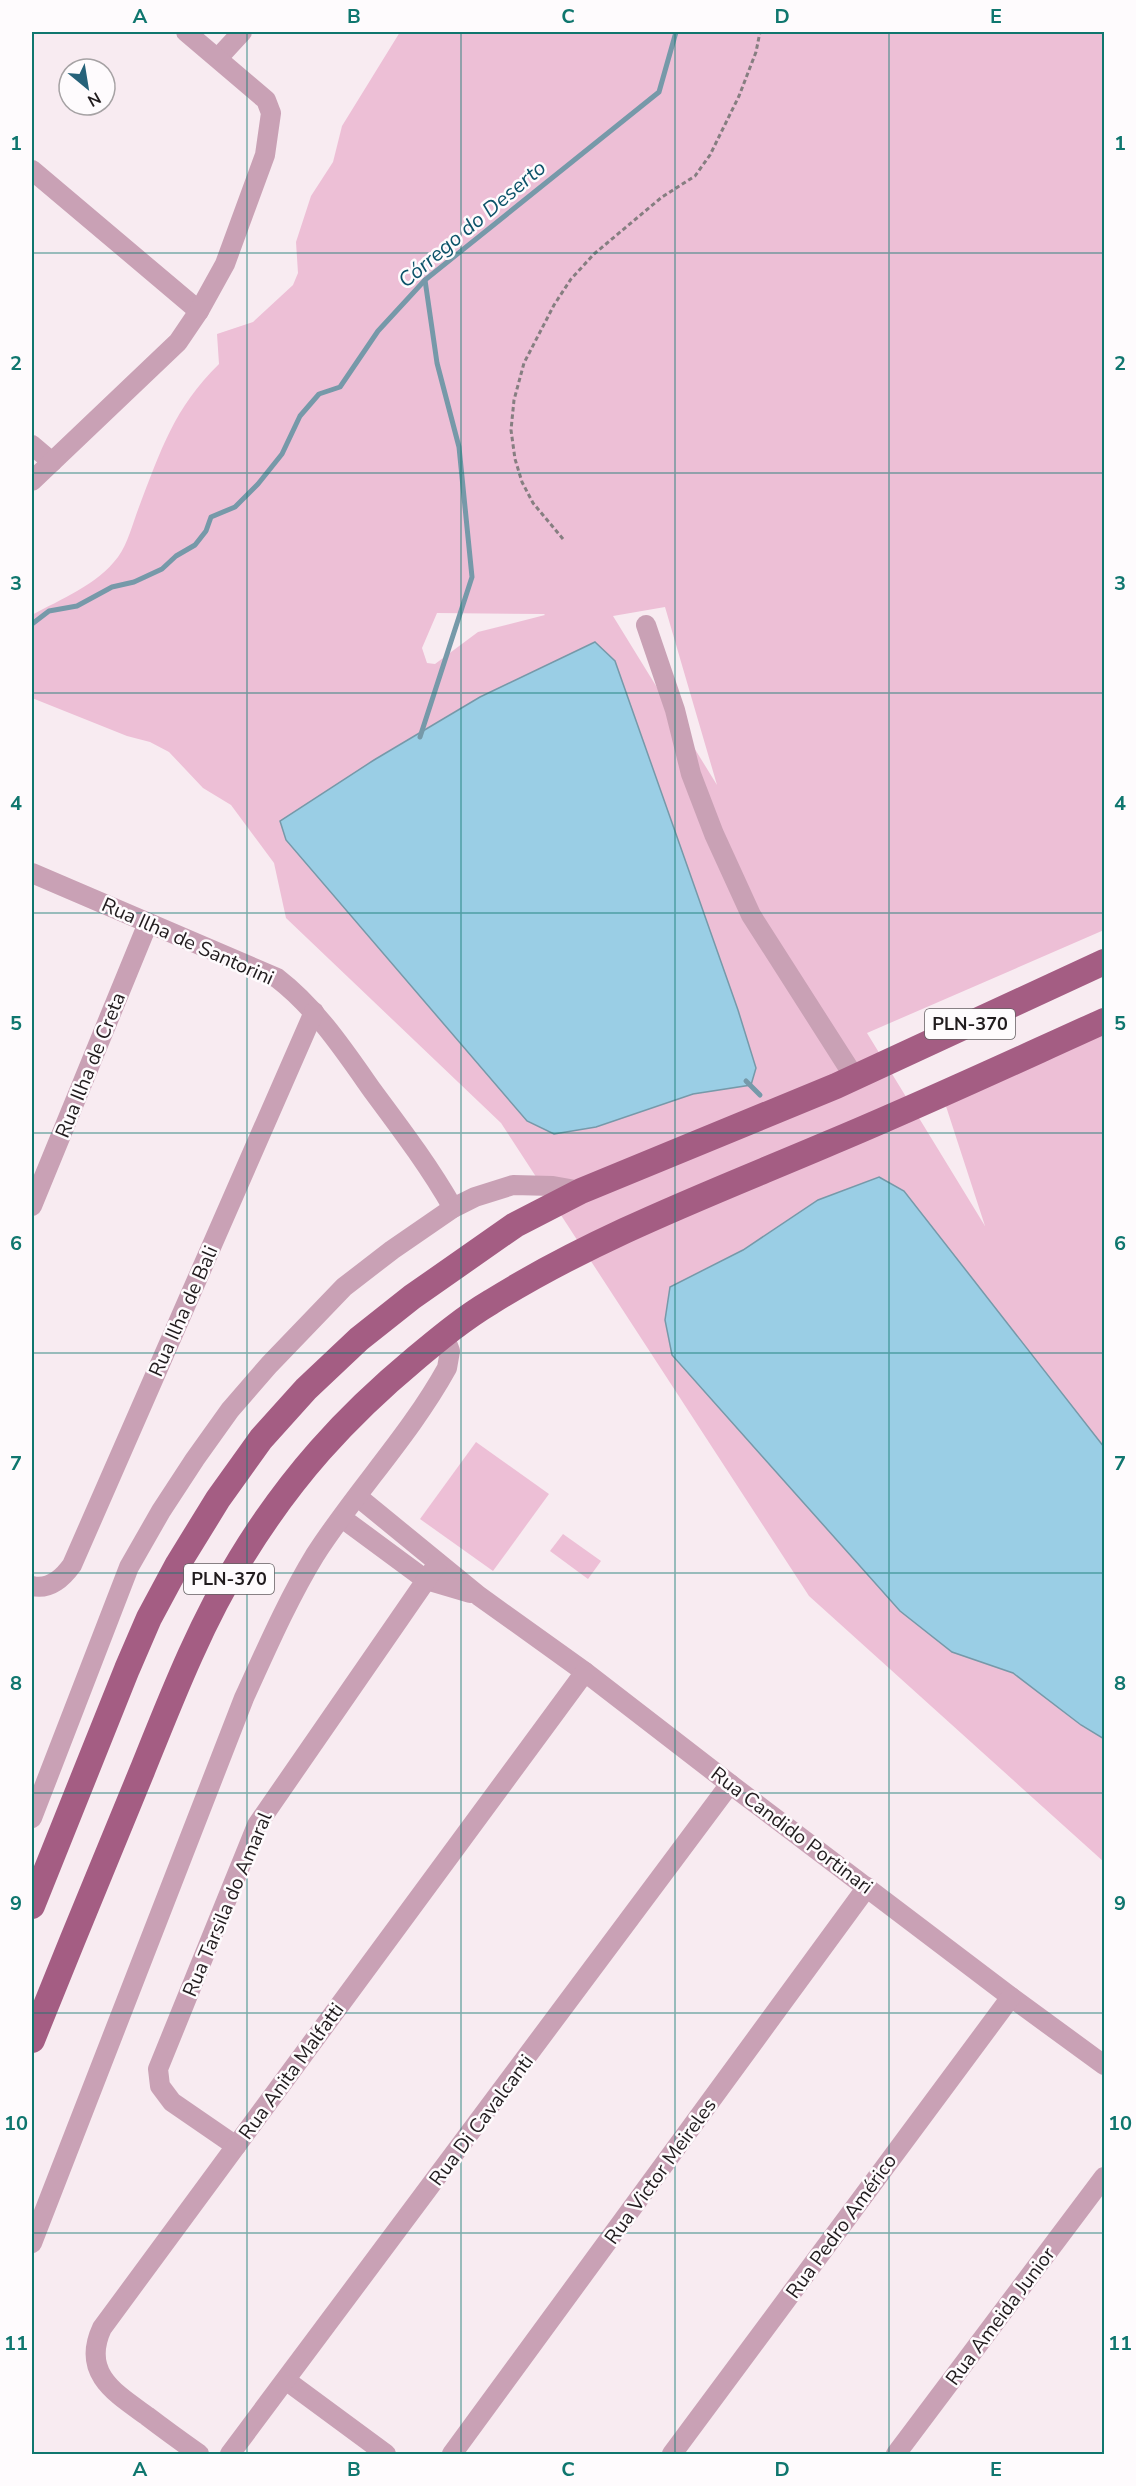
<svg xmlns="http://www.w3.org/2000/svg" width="1136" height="2486" font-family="'Nunito Sans',sans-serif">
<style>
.green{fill:#edbfd6;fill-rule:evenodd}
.water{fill:#9acee5;stroke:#7699a9;stroke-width:1.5}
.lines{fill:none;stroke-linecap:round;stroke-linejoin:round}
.stream{stroke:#7699a9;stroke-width:5}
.path{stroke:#867e81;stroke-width:3;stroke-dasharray:4.5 3;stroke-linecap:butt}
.minor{stroke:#c9a1b5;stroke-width:20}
.major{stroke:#a45d83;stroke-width:26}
.grid{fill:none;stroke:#0f766e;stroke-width:1.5;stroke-opacity:0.55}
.labels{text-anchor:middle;stroke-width:5;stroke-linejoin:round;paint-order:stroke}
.shield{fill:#fefbfd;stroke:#635f61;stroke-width:1.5}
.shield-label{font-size:18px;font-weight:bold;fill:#211c1e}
.street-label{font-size:20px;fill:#211c1e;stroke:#fefbfd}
.water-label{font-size:21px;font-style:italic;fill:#0c5269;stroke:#fefbfd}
.neatline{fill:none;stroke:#0f766e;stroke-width:2}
.grid-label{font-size:20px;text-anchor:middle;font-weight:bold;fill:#0f766e}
</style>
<rect width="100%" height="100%" fill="#f8ebf1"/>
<g class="green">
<path d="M400,32H1104V930L867,1033L985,1226L942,1094L1104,1021V1862L809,1596L501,1123L286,918L274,863L231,805L203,788L169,752L150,742L127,736L32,698V615C61,599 97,585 118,557C128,544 133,522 139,507C161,450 174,408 219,364L217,334L253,322L293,285L298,273L296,242L311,196L333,162L342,126ZM665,607L717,785L613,616ZM437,613L544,614L545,615L478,632L435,664L427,663L422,648Z"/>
<path d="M476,1442L549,1494L493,1571L420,1519Z"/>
<path d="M563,1534L601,1561L588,1579L550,1551Z"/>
</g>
<g class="water">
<path d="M595,642L615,661L738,1010L756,1068L751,1085L693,1094L596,1127L554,1134L527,1121L286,840L280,821L374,760L480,697Z"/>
<path d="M879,1177L904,1191L1104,1447V1739L1081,1725L1013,1673L952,1652L900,1611L672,1355L665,1320L670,1287L743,1250L818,1200Z"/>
</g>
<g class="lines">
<g class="stream">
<path d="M32,624L49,611L77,606L112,587L134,582L162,569L176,556L195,545L206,531L211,517L235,507L258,484L282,454L300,416L319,394L340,387L378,331L425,280L659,92L676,32"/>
<path d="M420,737L472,577L459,447L437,363L425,280"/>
<path d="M746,1081L760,1095"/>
</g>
<path class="path" d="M563,539L533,503L522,482L515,459L511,430L514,400L524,363L554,305L571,279L594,254L662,197L695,176L710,155L739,96L756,52L760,32"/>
<g class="minor">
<path d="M218,58L242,32"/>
<path d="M32,170L199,311"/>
<path d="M32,445L52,462"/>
<path d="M32,481L178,342L199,311L225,264L265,155L271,113L266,100L186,32"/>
<path d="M646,625L675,710L691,774L714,834L751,915L855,1078"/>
<path d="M32,873L277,978C316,1008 344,1050 372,1090C401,1129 429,1166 453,1208"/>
<path d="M32,1206L148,923"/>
<path d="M358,1497L479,1596L585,1672L730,1784L1011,1997L1104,2065"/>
<path d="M342,1518L426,1580L470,1593"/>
<path d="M32,1586C49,1590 62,1579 72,1565L314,1012"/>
<path d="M32,1818L129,1567L161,1511L195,1459L230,1410L269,1365L344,1287L392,1250L453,1208L475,1197L513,1185L553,1186L581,1191"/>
<path d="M236,2146L172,2102L160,2086L158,2069L257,1825L438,1563"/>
<path d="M32,2243L244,1698C266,1650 287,1601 315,1555C356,1491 410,1435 447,1368L450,1351L444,1335"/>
<path d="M287,2381L386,2454"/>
<path d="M199,2454C182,2442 164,2429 147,2416C115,2393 81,2373 102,2328L585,1672"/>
<path d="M230,2454L730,1784"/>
<path d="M452,2454L867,1887"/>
<path d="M672,2454L1011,1997"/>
<path d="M896,2454L1104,2177"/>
</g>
<g class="major">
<path d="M32,1906L127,1669L149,1618L178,1564L218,1499L261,1439L306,1389L359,1339L412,1297L515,1225L581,1191L836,1086L1104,962"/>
<path d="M32,2040C68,1950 105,1861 142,1771C171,1699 200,1624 241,1558C290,1478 344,1418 416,1358C440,1338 464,1318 491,1302C595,1237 712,1193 825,1145C919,1106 1011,1063 1104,1021"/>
</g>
</g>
<path class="grid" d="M247,32V2454M461,32V2454M675,32V2454M889,32V2454M32,253H1104M32,473H1104M32,693H1104M32,913H1104M32,1133H1104M32,1353H1104M32,1573H1104M32,1793H1104M32,2013H1104M32,2233H1104"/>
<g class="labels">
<g class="shield">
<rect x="925" y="1009" width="90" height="30" rx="4.5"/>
<rect x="184" y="1564" width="90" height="30" rx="4.5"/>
</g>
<g class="shield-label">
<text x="970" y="1030">PLN-370</text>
<text x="229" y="1585">PLN-370</text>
</g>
<g class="street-label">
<text transform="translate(188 941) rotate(24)" y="7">Rua Ilha de Santorini</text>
<text transform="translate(90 1065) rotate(-68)" y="7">Rua Ilha de Creta</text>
<text transform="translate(183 1311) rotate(-66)" y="7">Rua Ilha de Bali</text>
<text transform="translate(792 1830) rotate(37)" y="7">Rua Candido Portinari</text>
<text transform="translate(227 1904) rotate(-67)" y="7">Rua Tarsila do Amaral</text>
<text transform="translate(291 2071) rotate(-54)" y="7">Rua Anita Malfatti</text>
<text transform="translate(481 2120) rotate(-53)" y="7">Rua Di Cavalcanti</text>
<text transform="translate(660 2171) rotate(-54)" y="7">Rua Victor Meireles</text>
<text transform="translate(841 2226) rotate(-54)" y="7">Rua Pedro Américo</text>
<text transform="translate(1000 2316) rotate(-53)" y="7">Rua Ameida Junior</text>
</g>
<g class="water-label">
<text transform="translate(472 224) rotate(-40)" y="7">Córrego do Deserto</text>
</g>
</g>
<rect width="1136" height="2486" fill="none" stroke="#fefbfd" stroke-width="66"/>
<g transform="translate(87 87) rotate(150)"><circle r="28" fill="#fefbfd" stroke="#a6a2a4" stroke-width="1.5"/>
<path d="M0-4.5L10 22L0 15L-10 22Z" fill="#26627a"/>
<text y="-9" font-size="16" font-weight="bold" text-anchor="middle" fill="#211c1e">N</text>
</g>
<rect x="33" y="33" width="1070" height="2420" class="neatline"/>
<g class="grid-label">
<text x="140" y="23">A</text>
<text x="354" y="23">B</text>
<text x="568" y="23">C</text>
<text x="782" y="23">D</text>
<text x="996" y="23">E</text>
<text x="16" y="150">1</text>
<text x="1120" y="150">1</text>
<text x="16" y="370">2</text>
<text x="1120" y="370">2</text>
<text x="16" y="590">3</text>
<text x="1120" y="590">3</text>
<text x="16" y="810">4</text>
<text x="1120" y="810">4</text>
<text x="16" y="1030">5</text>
<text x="1120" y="1030">5</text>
<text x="16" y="1250">6</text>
<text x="1120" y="1250">6</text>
<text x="16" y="1470">7</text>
<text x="1120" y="1470">7</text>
<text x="16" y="1690">8</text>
<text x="1120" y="1690">8</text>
<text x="16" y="1910">9</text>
<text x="1120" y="1910">9</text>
<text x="16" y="2130">10</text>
<text x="1120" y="2130">10</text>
<text x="16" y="2350">11</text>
<text x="1120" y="2350">11</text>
<text x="140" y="2476">A</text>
<text x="354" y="2476">B</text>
<text x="568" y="2476">C</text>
<text x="782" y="2476">D</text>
<text x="996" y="2476">E</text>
</g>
</svg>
